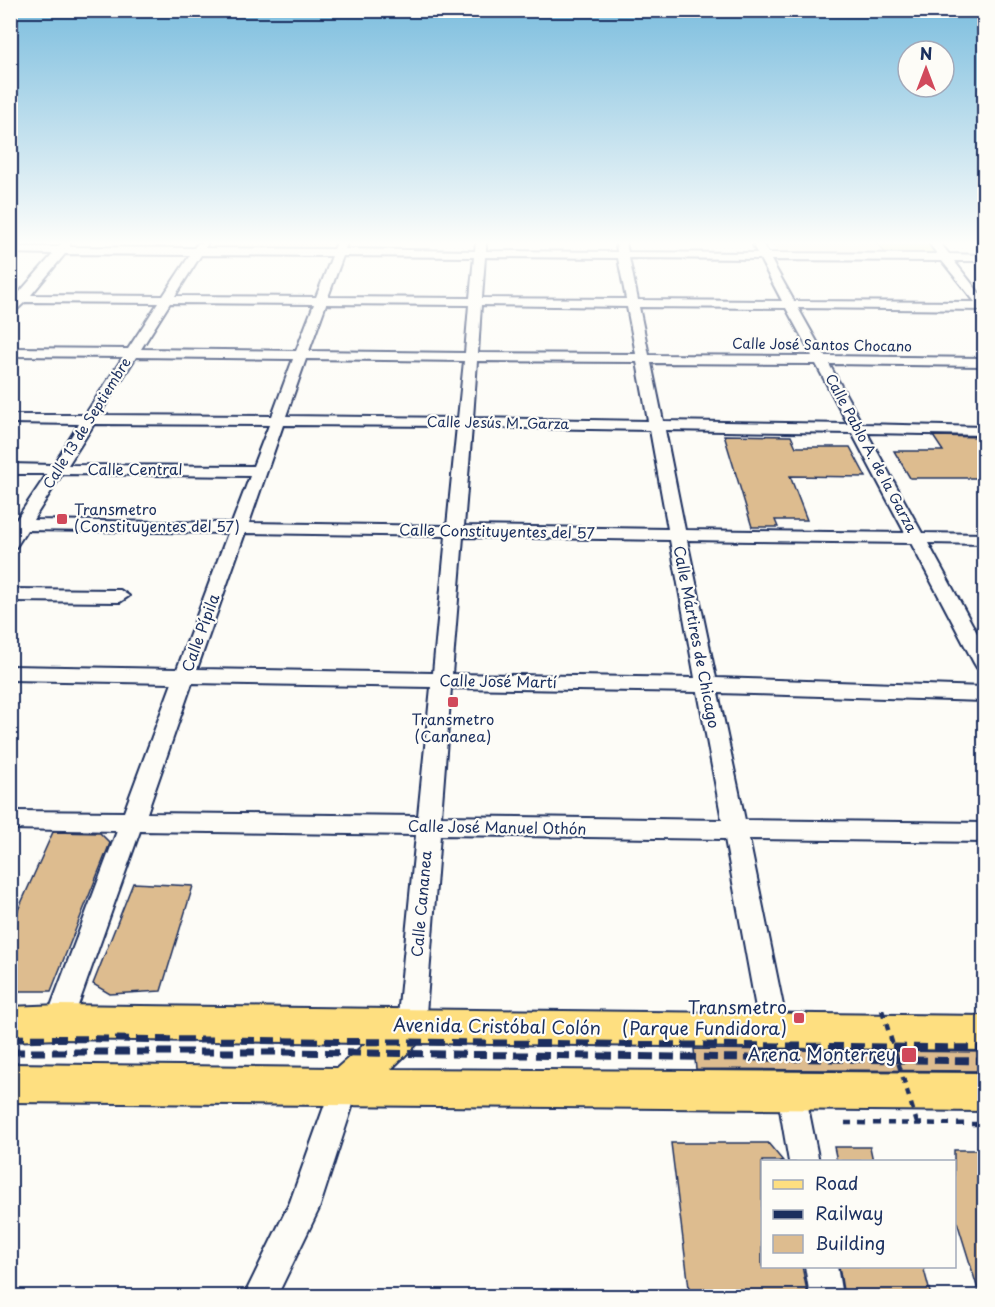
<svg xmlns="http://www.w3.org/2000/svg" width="995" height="1307" font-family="'Playpen Sans',sans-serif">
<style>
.built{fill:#f3e9d8}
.green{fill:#d8e396;stroke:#7a897a;stroke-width:1.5}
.building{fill:#ddbc8f;stroke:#1b2f5e;stroke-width:1.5}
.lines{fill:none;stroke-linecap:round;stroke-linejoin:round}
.minor-casing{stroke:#1b2f5e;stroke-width:4}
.major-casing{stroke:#1b2f5e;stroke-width:4}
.path{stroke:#1b2f5e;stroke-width:4.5;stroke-dasharray:7 7;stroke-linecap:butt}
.minor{fill:#fdfcf7;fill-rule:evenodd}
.major{fill:#fedf80;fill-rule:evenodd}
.rail{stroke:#1b2f5e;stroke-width:7;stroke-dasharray:14 7;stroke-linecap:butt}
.path-bridge{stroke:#1b2f5e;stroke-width:4.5;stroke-dasharray:7 7;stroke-linecap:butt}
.poi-dot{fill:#d1495b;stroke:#fdfcf7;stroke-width:2}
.labels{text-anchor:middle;stroke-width:4.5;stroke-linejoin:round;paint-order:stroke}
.far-street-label{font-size:14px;fill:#1b2f5e;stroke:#fdfcf7}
.street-label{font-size:15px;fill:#1b2f5e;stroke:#fdfcf7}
.poi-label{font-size:15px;fill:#1b2f5e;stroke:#fdfcf7;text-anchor:start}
.near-poi-label{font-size:18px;fill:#1b2f5e;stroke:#fdfcf7;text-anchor:end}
.near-street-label{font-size:18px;fill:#1b2f5e;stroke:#fdfcf7}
</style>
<rect width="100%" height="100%" fill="#fdfcf7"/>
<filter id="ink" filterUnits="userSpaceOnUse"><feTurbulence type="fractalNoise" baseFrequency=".0167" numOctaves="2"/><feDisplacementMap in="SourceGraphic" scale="12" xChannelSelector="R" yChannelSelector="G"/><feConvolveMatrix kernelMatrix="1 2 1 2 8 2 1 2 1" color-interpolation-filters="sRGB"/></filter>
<g filter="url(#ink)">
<g class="built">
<path d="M213,243H332L325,248L216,247L211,246Z"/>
<path d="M772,243H877L886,254H778Z"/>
</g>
<path class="green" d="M877,243H929L937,253L886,254Z"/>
<g class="building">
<path d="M724,435L791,436L796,447H850L866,477L790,476L807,520H775L778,527H752Z"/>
<path d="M933,436L984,437V478H910L894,451H943Z"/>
<path d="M53,832L100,833L110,843L51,991H10V928Z"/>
<path d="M133,883L193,886L161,991L110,994L93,984Z"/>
<path d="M694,1049L984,1052V1071L696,1069Z"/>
<path d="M671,1143H768L783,1161H762V1266H802L808,1296H690Z"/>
<path d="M834,1147H870L873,1161H837Z"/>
<path d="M954,1150H984V1296H980L954,1212Z"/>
<path d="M839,1266H923L931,1296H844Z"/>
</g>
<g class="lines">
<g class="minor-casing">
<g id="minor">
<path d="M62,243H70V247L194,248L198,243H208L205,248L334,249L337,243H347L345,249L475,251L476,243H486V251L617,252L616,243H626L628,252L757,253L753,245L762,243L768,253L937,254L929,243H940L949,254L984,255V261H954L984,299V310L798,308L825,356L984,358V366L829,364L862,424L984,427V435L867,433L922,533L984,534V544L928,543L984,646V670L977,668L974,663L911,543L687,540L716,678L984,687V701L718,693L745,820L984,823V842L749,839L788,1030L784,1039L774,1043L764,1039L760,1030L725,839L440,835L425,1026L421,1035L411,1039L401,1035L397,1026L416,835L140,831L69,1031L59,1035L49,1031L45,1022L117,831L10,829V811L124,812L172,683L10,680V666L177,669L228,533L27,530L16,547L10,548V520H16L47,474H10V464L53,465L79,424L10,423V415H85L123,357L10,356V348L128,349L158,303L25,302L10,316V294H18L53,254L10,253V247H58ZM65,254L190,255L163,296L31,295ZM201,255L332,256L316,297L175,296ZM343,256L474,257L470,298L328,297ZM485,257L618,258L626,299L482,298ZM629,258L760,259L782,301L638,300ZM771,260L942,261L975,302L794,301ZM170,303L314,304L296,351L141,349ZM326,304L469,305L465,353L309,351ZM481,305L627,307L636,354L478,353ZM639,307L786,308L812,356L649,355ZM136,357L293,359L272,416L99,415ZM306,359L464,361L458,418L286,416ZM477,361L637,362L648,421L473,418ZM651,363L816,364L848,424L663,421ZM94,424L269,425L253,466L68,465ZM283,425L457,426L447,526L249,523ZM472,427L650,430L668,529L464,526ZM665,430L852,433L905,533L685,530ZM62,474L250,476L232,523L33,520ZM245,533L446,536L433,673L197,669ZM463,537L670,540L695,678L452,674ZM192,683L431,687L418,816L147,813ZM451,688L698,692L722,820L441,816Z"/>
<path d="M10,589L120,590L129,596L120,602L10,601Z"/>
<path d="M345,1072L355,1076L359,1086L319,1209L277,1296H244L290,1202L335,1076Z"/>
<path d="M791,1078L801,1082L805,1092L819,1162H789L777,1092L781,1082Z"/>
<path d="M805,1266H837L842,1296H810Z"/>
</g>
</g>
<g class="major-casing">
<path id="major" d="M59,1005L984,1016V1050L418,1043L391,1069L984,1073V1111L10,1102V1064L337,1068L366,1043L59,1039L10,1041V1007Z"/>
</g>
<path class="path" d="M845,1123L984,1124"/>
<use href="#minor" class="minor"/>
<use href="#major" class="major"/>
<g class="rail">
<path d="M10,1038L984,1048"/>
<path d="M10,1052H287L984,1061"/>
</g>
<path class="path-bridge" d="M882,1010L917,1123"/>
</g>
</g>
<linearGradient id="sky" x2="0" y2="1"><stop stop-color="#7bbdde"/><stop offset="0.57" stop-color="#fefefb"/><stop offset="1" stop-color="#fefefb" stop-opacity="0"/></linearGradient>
<rect width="995" height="426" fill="url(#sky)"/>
<g class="poi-dot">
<rect x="56" y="513" width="12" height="12" rx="3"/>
<rect x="447" y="696" width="12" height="12" rx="3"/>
<rect x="793" y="1012" width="12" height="12" rx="3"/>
<rect x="901" y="1047" width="16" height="16" rx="3"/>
</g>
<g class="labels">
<g class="far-street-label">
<text transform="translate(822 345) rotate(1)" y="5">Calle José Santos Chocano</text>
<text transform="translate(87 423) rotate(-58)" y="5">Calle 13 de Septiembre</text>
<text transform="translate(498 423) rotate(1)" y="5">Calle Jesús M. Garza</text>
<text transform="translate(871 453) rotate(62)" y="5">Calle Pablo A. de la Garza</text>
</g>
<g class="street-label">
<text x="135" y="475">Calle Central</text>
<text transform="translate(497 532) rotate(1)" y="5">Calle Constituyentes del 57</text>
<text transform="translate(201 633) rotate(-70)" y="5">Calle Pípila</text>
<text transform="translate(696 637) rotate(79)" y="5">Calle Mártires de Chicago</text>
<text transform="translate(498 682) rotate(1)" y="5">Calle José Martí</text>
<text transform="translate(497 828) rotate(1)" y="5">Calle José Manuel Othón</text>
<text transform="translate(422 904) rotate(-85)" y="5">Calle Cananea</text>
</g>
<g class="poi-label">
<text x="74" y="515">Transmetro<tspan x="74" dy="17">(Constituyentes del 57)</tspan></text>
<text x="453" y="725" text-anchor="middle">Transmetro<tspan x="453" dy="17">(Cananea)</tspan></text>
</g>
<g class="near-poi-label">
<text x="787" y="1014">Transmetro<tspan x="787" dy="21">(Parque Fundidora)</tspan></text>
<text x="896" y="1061">Arena Monterrey</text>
</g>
<g class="near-street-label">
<text transform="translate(497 1027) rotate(1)" y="6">Avenida Cristóbal Colón</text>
</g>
</g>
<rect width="995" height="1307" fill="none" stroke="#fdfcf7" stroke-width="36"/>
<rect x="18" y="18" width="959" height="1271" fill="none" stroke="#1b2f5e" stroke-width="2" filter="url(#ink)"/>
<rect x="761" y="1160" width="195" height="108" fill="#fdfcf7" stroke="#a3aaba" stroke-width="1.5"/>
<rect x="773" y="1180" width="30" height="9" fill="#fedf80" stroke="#a3aaba" stroke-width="1.5"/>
<text x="815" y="1190" font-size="18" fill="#1b2f5e">Road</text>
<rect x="773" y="1210" width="30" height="9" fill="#1b2f5e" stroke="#a3aaba" stroke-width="1.5"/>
<text x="815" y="1220" font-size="18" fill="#1b2f5e">Railway</text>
<rect x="773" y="1235" width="30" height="18" fill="#ddbc8f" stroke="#a3aaba" stroke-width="1.5"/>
<text x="815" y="1250" font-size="18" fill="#1b2f5e">Building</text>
<g transform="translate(926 69)"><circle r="28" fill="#fdfcf7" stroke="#a3aaba" stroke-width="1.5"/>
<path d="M0-4.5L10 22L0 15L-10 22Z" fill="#d1495b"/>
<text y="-9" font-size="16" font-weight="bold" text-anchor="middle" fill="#1b2f5e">N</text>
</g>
</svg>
